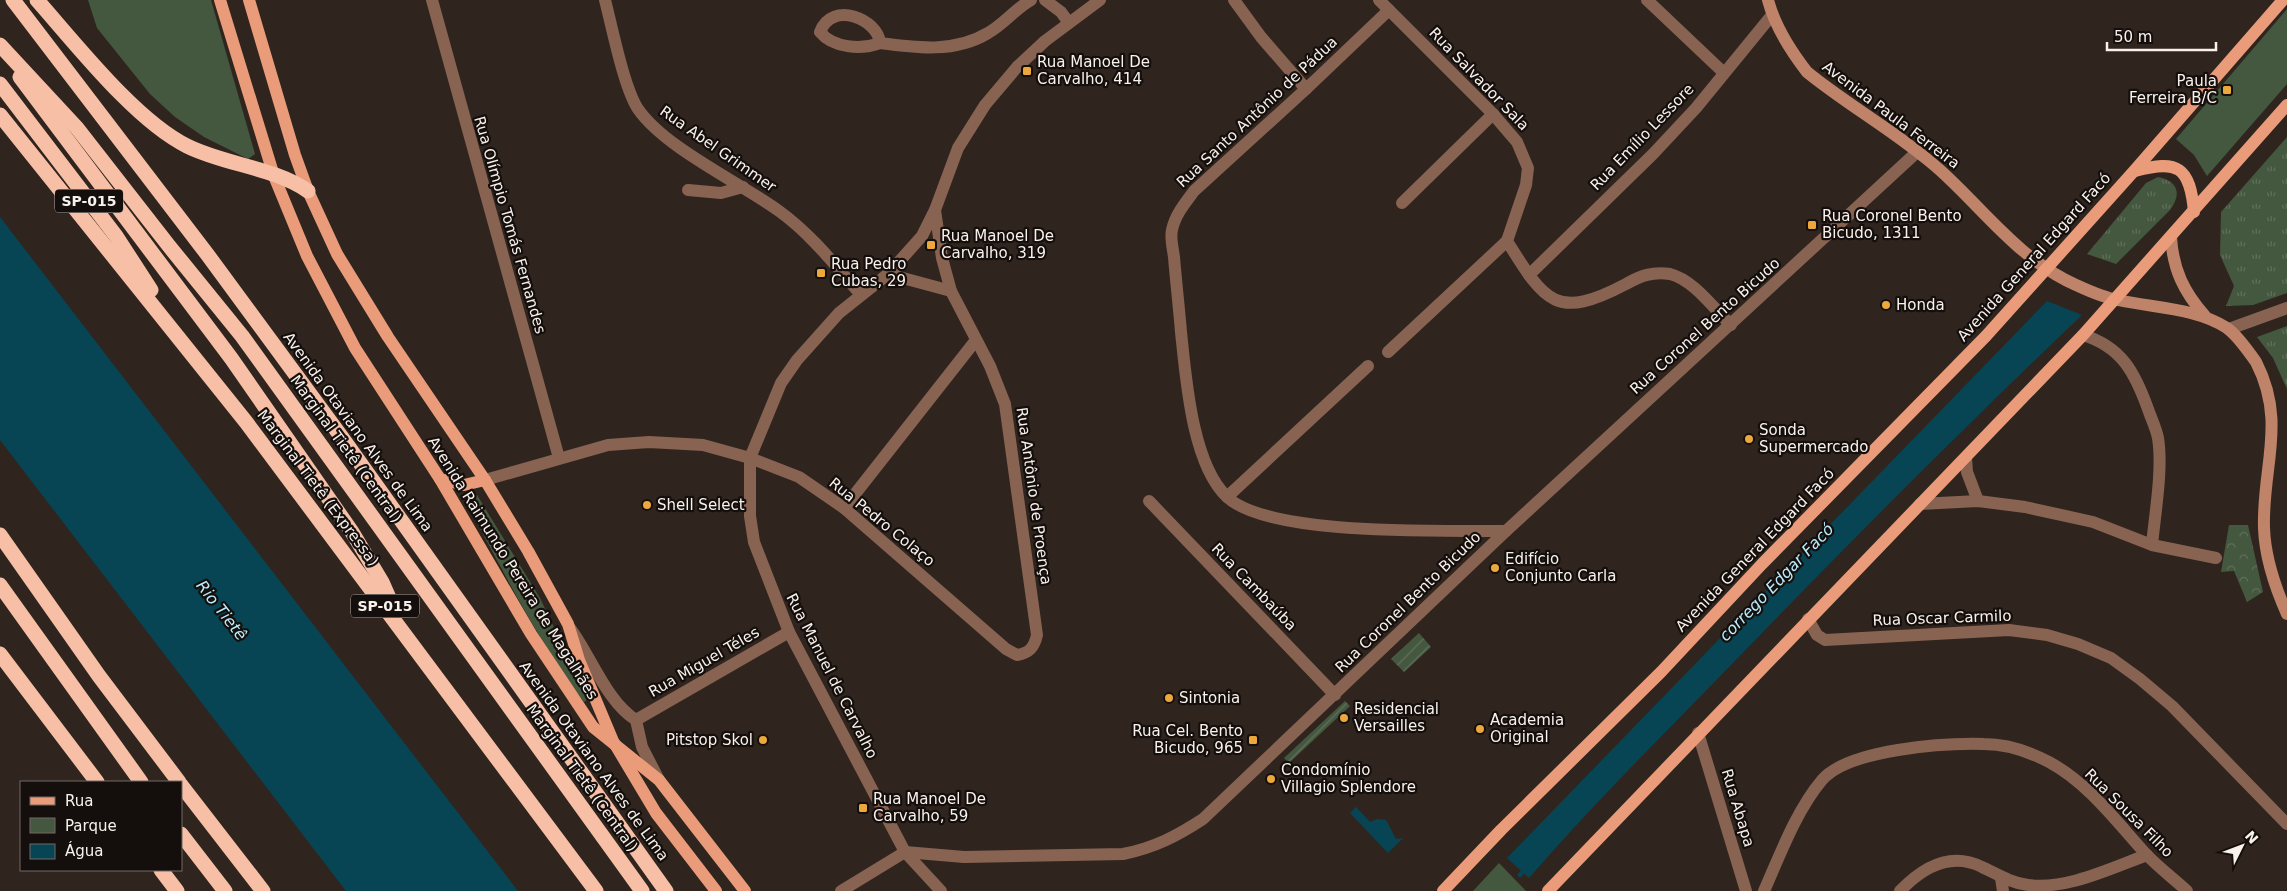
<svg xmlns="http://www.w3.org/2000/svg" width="2287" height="891" font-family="'DejaVu Sans',sans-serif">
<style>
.grass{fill:url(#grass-tufts)}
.forest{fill:url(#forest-crowns)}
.park{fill:#44573f}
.garden{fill:url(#garden-furrows)}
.water{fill:#074554}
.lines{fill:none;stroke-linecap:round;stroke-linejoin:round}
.stream{stroke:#074554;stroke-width:4.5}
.street{stroke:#886352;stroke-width:12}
.secondary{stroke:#bf8369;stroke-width:12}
.primary{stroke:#ea9c7a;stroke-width:12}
.highway{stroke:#f7bfa6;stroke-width:15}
.poi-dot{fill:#eda83c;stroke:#140f0c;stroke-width:2}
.labels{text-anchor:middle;stroke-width:4.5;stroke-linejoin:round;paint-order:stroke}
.shield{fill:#140f0c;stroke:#b4ada9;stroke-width:1}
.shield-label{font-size:14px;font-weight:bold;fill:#f9f1ec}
.poi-label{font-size:15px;fill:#f9f1ec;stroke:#140f0c;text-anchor:start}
.street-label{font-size:15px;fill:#f9f1ec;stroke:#140f0c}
.water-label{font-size:16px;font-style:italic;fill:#baecfd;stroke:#140f0c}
</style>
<defs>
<pattern id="grass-tufts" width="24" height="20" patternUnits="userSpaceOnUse" patternTransform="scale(1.25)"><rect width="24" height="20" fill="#44573f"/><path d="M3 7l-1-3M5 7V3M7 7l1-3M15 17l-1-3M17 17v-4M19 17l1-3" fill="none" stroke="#60705b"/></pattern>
<pattern id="forest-crowns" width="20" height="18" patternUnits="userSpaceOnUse" patternTransform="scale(1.25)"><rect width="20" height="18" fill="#44573f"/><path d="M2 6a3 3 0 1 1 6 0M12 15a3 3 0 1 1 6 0" fill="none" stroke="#60705b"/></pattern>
<pattern id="garden-furrows" width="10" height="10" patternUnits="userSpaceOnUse" patternTransform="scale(1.25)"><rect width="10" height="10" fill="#44573f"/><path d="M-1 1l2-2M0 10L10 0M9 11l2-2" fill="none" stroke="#60705b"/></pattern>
</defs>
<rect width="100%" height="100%" fill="#30251e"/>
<g class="grass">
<path d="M2287,137V293L2253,305L2226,306L2234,286L2220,255L2221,212Z"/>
<path d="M2158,177C2178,181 2182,194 2170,210L2116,264L2087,254L2146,183Z"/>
<path d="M2287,326V389L2273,358L2257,337Z"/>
</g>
<path class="forest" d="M2229,525H2248L2263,592L2247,602L2234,571L2221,572Z"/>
<g class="park">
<path d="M88,0H211L255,154L248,159L204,137L175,117L150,94L97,28Z"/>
<path d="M2287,9V84L2207,176L2194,155L2176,139Z"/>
<path d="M470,492L477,495L540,598L588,699L584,702C536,638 501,567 463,497Z"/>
<path d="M1499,863L1526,891H1473Z"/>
</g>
<g class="garden">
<path d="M1419,633L1431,647L1404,672L1391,659Z"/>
<path d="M1345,701L1350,706L1289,763L1284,758Z"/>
</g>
<g class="water">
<path d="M0,217L518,891H346L0,440Z"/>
<path d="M2047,301L2082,315C1962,429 1846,546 1731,665C1663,735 1593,804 1529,878L1507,858Z"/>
<path d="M1356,807L1370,822L1377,819L1386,820L1396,839L1403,838L1388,853L1350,813Z"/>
</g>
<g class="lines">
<path class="stream" d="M1520,875L1526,868"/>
<g class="street">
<path d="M432,0L559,458"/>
<path d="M605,0C612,27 624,88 638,109C665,148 739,182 779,211C811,234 835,265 861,295"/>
<path d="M1045,0L1061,12L1069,23"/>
<path d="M1234,0L1261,37L1306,89"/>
<path d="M1379,0L1493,114L1517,142L1528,168L1526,185L1507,241C1545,302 1556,321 1626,284C1640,276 1653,271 1670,274C1694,280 1714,309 1731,325"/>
<path d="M1647,0L1723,72"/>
<path d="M1389,10L1306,89L1194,191C1185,203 1175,215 1172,230C1170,238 1173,249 1174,257C1176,282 1179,307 1181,332C1186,379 1192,464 1227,497C1270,537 1446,530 1506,531"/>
<path d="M880,43C878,19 832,0 820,32C833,48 861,50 880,43C917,48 955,53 988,33C1004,24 1015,9 1031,0"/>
<path d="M688,190L721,193L743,187"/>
<path d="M1402,203L1493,114"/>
<path d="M888,274L951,291"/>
<path d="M1529,275L1653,154L1696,108L1772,15"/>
<path d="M2229,329L2287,308"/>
<path d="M2083,335C2122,347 2135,373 2148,409C2151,418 2156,428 2158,438C2163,469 2155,513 2152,545"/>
<path d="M1388,352L1507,241"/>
<path d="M1966,458L1967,472L1978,501"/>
<path d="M485,480L608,445L649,442L703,445L750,458L799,477L844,508L1006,649L1017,655C1029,653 1034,648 1037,635L1005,404L990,366L951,291L942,258L935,210"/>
<path d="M1227,497L1368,366"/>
<path d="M1149,501L1335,695"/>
<path d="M1920,504L1978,501L2025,507L2093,522L2152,545L2216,558"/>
<path d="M844,508L976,340"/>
<path d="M1808,619L1817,635L1825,640L2009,630L2047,635L2078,644L2111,658L2140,679L2172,706L2287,824"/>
<path d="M570,628C591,656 606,701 636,720"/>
<path d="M636,720L789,632"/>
<path d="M636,720L642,747L659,780"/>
<path d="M1698,733L1746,891"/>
<path d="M2001,878L2003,891"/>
<path d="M841,891L905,852L964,857L1123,854C1154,848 1177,836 1203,819L1506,531L1917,152"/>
<path d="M941,891L905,852L789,632L754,542L750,516V458L781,383L797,360L839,313L888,274L922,236L935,210L958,148L985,105L1017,67L1045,41L1100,0"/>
<path d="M1764,891C1780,855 1796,811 1822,780C1849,749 1944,743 1984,744C2006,744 2030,752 2049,762C2088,783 2116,821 2145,853C2158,867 2173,878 2187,891"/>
<path d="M1900,891C1922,868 1950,851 1982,867C1997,874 2011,883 2028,885C2067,890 2111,868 2147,855"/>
</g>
<g class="secondary">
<path d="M1768,0C1775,27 1790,50 1807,72C1850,107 1900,134 1941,171C1985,211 2020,260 2076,285C2089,291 2104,298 2118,300C2154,308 2196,308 2227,328C2237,335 2249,352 2256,362C2287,422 2262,467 2264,528C2265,558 2275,587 2287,614"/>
<path d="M2171,237C2173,270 2184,292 2205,316"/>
</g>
<g class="primary">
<path d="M220,0L274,176L307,256L355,348L440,479L531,634L593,727L659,780L745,891"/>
<path d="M249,0L295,155L308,191L337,254L388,337L485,480L528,551L568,624L579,660L613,741L656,813L716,891"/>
<path d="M2135,171C2178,159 2190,167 2194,212"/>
<path d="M440,479L464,485L485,480"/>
<path d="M1443,891L1501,830L1661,672L1762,564L1986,336L2134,171L2283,0"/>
<path d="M1548,891L2083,335L2287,105"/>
</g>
<g class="highway">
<path d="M13,0L207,254L343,439L666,891"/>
<path d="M37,0C76,44 135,120 187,146C225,165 273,167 308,191"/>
<path d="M0,45L77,128L169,246L242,336L642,891"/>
<path d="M20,77L231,358L352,532L382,582L393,607"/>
<path d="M0,84L116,236L151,290"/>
<path d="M0,115L246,422L596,891"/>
<path d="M0,535L99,676L179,782"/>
<path d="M0,585L141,782"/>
<path d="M0,654L97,782"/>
<path d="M181,785L263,891"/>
<path d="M181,834L225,891"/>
<path d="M161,870L177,891"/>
</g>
</g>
<g class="poi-dot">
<rect x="1022" y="66" width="10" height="10" rx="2.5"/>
<rect x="2222" y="85" width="10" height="10" rx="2.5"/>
<rect x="1807" y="220" width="10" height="10" rx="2.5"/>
<rect x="926" y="240" width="10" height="10" rx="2.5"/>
<rect x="816" y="268" width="10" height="10" rx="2.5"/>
<circle cx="1886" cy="305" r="5"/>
<circle cx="1749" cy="439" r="5"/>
<circle cx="647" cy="505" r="5"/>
<circle cx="1495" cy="568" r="5"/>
<circle cx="1169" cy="698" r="5"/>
<circle cx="1344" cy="718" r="5"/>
<circle cx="1480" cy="729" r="5"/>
<circle cx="763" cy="740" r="5"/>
<rect x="1248" y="735" width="10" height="10" rx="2.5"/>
<circle cx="1271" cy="779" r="5"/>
<rect x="858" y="803" width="10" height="10" rx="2.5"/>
</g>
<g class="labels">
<g class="shield">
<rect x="55" y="189.5" width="68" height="23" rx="4"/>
<rect x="351" y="594.5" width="68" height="23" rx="4"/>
</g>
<g class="shield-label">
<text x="89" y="206">SP-015</text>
<text x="385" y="611">SP-015</text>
</g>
<g class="poi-label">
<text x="1037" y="67">Rua Manoel De<tspan x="1037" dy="17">Carvalho, 414</tspan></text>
<text x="2217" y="86" text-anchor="end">Paula<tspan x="2217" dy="17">Ferreira B/C</tspan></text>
<text x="1822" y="221">Rua Coronel Bento<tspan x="1822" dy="17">Bicudo, 1311</tspan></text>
<text x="941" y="241">Rua Manoel De<tspan x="941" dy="17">Carvalho, 319</tspan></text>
<text x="831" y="269">Rua Pedro<tspan x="831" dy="17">Cubas, 29</tspan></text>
<text x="1896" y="310">Honda</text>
<text x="1759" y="435">Sonda<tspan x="1759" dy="17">Supermercado</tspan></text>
<text x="657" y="510">Shell Select</text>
<text x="1505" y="564">Edifício<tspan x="1505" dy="17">Conjunto Carla</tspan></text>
<text x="1179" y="703">Sintonia</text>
<text x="1354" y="714">Residencial<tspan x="1354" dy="17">Versailles</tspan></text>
<text x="1490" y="725">Academia<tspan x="1490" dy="17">Original</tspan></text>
<text x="1243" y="736" text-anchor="end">Rua Cel. Bento<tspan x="1243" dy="17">Bicudo, 965</tspan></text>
<text x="753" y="745" text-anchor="end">Pitstop Skol</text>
<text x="1281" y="775">Condomínio<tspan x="1281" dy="17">Villagio Splendore</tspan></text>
<text x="873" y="804">Rua Manoel De<tspan x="873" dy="17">Carvalho, 59</tspan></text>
</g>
<g class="street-label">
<text transform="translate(1479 79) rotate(46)" y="5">Rua Salvador Sala</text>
<text transform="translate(1257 112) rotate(-43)" y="5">Rua Santo Antônio de Pádua</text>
<text transform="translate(1891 115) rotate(37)" y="5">Avenida Paula Ferreira</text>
<text transform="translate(1642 137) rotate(-46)" y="5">Rua Emílio Lessore</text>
<text transform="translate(718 149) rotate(35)" y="5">Rua Abel Grimmer</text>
<text transform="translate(510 225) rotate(74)" y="5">Rua Olímpio Tomás Fernandes</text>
<text transform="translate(2034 257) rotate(-48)" y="5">Avenida General Edgard Facó</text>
<text transform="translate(1705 326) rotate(-42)" y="5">Rua Coronel Bento Bicudo</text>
<text transform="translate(358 432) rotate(54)" y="5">Avenida Otaviano Alves de Lima</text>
<text transform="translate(346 449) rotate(54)" y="5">Marginal Tietê (Central)</text>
<text transform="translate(318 488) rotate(53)" y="5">Marginal Tietê (Expressa)</text>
<text transform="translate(1034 496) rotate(82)" y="5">Rua Antônio de Proença</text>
<text transform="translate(882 522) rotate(39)" y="5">Rua Pedro Colaço</text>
<text transform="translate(1755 550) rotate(-46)" y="5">Avenida General Edgard Facó</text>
<text transform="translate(513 568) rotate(58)" y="5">Avenida Raimundo Pereira de Magalhães</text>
<text transform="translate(1254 587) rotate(46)" y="5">Rua Cambaúba</text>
<text transform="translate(1408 602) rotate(-44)" y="5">Rua Coronel Bento Bicudo</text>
<text transform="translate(1942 618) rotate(-2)" y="5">Rua Oscar Carmilo</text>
<text transform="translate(704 662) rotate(-30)" y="5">Rua Miguel Téles</text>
<text transform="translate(832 676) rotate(63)" y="5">Rua Manuel de Carvalho</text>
<text transform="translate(594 761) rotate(54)" y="5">Avenida Otaviano Alves de Lima</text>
<text transform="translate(582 778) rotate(54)" y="5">Marginal Tietê (Central)</text>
<text transform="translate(1738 808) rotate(73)" y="5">Rua Abapa</text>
<text transform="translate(2129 813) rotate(45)" y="5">Rua Sousa Filho</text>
</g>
<g class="water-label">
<text transform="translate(1776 582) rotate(-46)" y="6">corrego Edgar Facó</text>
<text transform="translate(222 610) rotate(52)" y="6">Rio Tietê</text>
</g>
</g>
<rect x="20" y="781" width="162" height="90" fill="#140f0c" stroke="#706966"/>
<rect x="30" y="797" width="25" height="8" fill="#ea9c7a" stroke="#706966"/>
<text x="65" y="806" font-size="15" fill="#f9f1ec">Rua</text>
<rect x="30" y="818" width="25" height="15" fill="#44573f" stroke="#706966"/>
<text x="65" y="831" font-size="15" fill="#f9f1ec">Parque</text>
<rect x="30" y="844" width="25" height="15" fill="#074554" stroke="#706966"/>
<text x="65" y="856" font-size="15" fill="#f9f1ec">Água</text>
<g transform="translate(2242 846) rotate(48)" stroke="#140f0c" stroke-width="4" paint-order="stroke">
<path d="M0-4L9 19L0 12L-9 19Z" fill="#f9f1ec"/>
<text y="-8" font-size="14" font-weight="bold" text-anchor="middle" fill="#f9f1ec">N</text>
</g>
<path d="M2107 42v8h109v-8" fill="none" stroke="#f9f1ec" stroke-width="2.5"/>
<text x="2114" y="42" font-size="15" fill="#f9f1ec" stroke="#140f0c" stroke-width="4" paint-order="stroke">50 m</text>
</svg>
